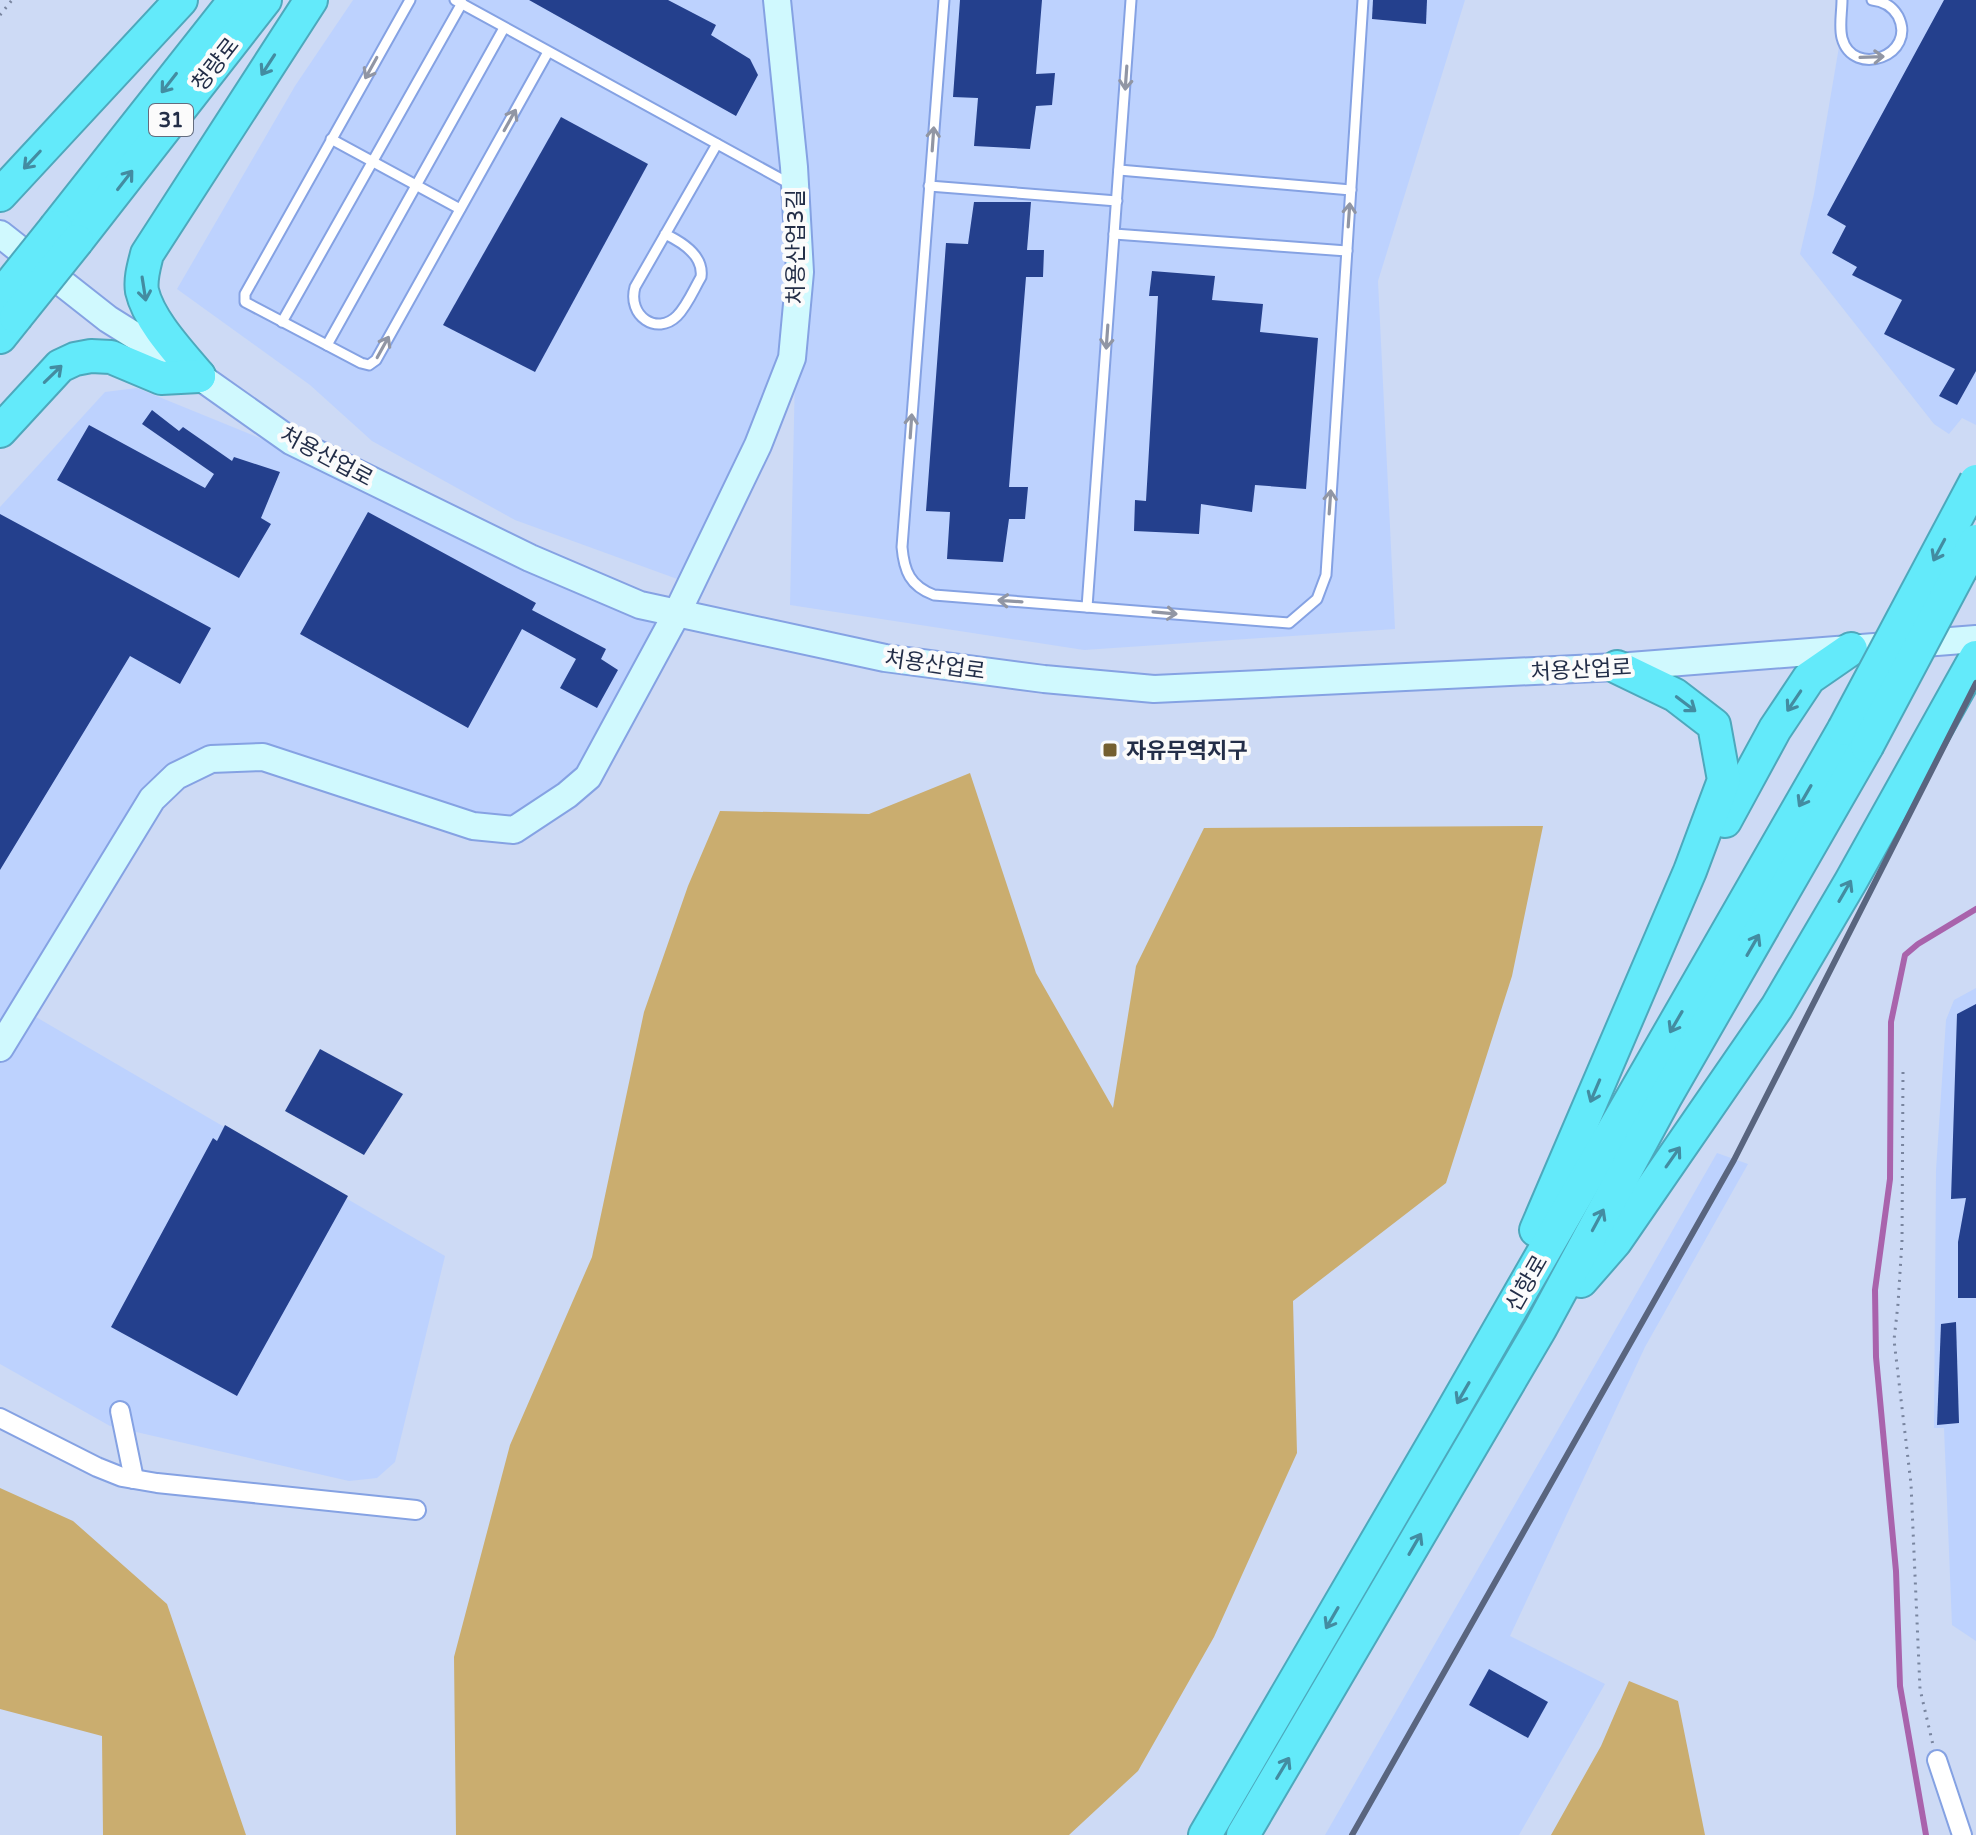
<svg xmlns="http://www.w3.org/2000/svg" width="1976" height="1835" font-family="'Varela Round','Noto Sans KR',sans-serif">
<style>
.built{fill:#bdd2fe}
.green{fill:#caad6f}
.lines{fill:none;stroke-linecap:round;stroke-linejoin:round}
.stream{stroke:#a963ac;stroke-width:6}
.building{fill:#24408d}
.lane-casing{stroke:#85a2e3;stroke-width:13}
.street-casing{stroke:#85a2e3;stroke-width:22}
.secondary-casing{stroke:#85a2e3;stroke-width:30}
.highway-casing{stroke:#4da8bc;stroke-width:36}
.path{stroke:#79859f;stroke-width:3;stroke-dasharray:2 6;stroke-linecap:butt}
.lane{stroke:#fff;stroke-width:9}
.street{stroke:#fff;stroke-width:18}
.secondary{stroke:#d0f9fe;stroke-width:26}
.highway{stroke:#63eafa;stroke-width:32}
.rail{stroke:#59657f;stroke-width:6}
.highway-bridge-casing{stroke:#4da8bc;stroke-width:36;stroke-linecap:butt}
.highway-bridge{stroke:#63eafa;stroke-width:32}
.oneway{stroke:#9196a4}
.oneway2{stroke:#438ca1}
.poi-dot{fill:#755f2f;stroke:#fbfbfb;stroke-width:3}
.labels{text-anchor:middle;stroke-width:8;stroke-linejoin:round;paint-order:stroke}
.shield{fill:#fbfbfb;stroke:#646c7e;stroke-width:2}
.shield-label{font-size:20px;font-weight:bold;fill:#232e48}
.street-label{font-size:22px;fill:#232e48;stroke:#fbfbfb}
.poi-label{font-size:22px;font-weight:bold;fill:#232e48;stroke:#fbfbfb;text-anchor:start}
</style>
<rect width="100%" height="100%" fill="#cddaf5"/>
<g class="built">
<path d="M353,0H1465L1378,281L1395,629L1084,650L790,605L796,327L691,584L515,520L372,441L310,385L177,289L295,86Z"/>
<path d="M1842,0H1976V425L1962,418L1949,434L1934,424L1800,254L1814,194L1841,35Z"/>
<path d="M137,388L407,498L677,613L588,777L514,830L263,757L176,776L24,1010L445,1256L395,1462L377,1478L349,1481L110,1426L0,1364V507L105,392Z"/>
<path d="M1976,988V1641L1952,1625L1944,1428H1934L1936,1170L1946,1020L1954,1000Z"/>
<path d="M1717,1153L1748,1164L1645,1347L1510,1636L1605,1684L1519,1835H1325Z"/>
</g>
<g class="green">
<path d="M970,773L1036,973L1113,1108L1136,966L1204,828L1543,826L1512,976L1446,1183L1293,1301L1297,1453L1214,1637L1138,1771L1069,1835H456L454,1657L510,1445L592,1257L644,1012L688,886L720,811L869,814Z"/>
<path d="M0,1488L73,1521L167,1604L246,1835H103L102,1736L0,1709Z"/>
<path d="M1629,1681L1678,1701L1705,1835H1551L1601,1746Z"/>
</g>
<g class="lines">
<path class="stream" d="M1926,1835L1900,1686L1896,1571L1876,1357L1875,1290L1890,1179L1891,1022L1905,955L1918,944L1976,909"/>
</g>
<g class="building">
<path d="M529,0H668L716,25L711,35L750,59L758,75L736,116Z"/>
<path d="M960,0H1042L1036,74L1055,73L1052,105L1036,106L1030,149L974,146L978,98L953,97Z"/>
<path d="M1373,0H1427L1426,24L1372,19Z"/>
<path d="M1944,0H1976V371L1957,405L1939,396L1955,369L1884,334L1902,300L1852,275L1857,267L1832,253L1846,226L1827,215Z"/>
<path d="M561,117L648,164L535,372L443,325Z"/>
<path d="M974,202H1031L1027,250H1044L1043,277H1026L1009,487H1028L1025,519H1009L1003,562L947,559L950,512L926,511L946,243L968,244Z"/>
<path d="M1152,271L1215,276L1212,300L1263,304L1260,332L1318,338L1306,489L1255,485L1252,512L1201,504L1199,534L1134,531L1135,500L1146,501L1158,296H1149Z"/>
<path d="M152,410L179,431L183,427L232,461L234,457L280,472L261,518L271,524L239,578L57,480L89,425L205,488L214,474L142,424Z"/>
<path d="M368,512L536,603L532,610L606,649L601,659L618,670L597,708L560,688L576,659L522,629L468,728L300,634Z"/>
<path d="M0,514L211,628L180,684L130,656L0,870Z"/>
<path d="M1976,1004V1298H1958V1242L1966,1198L1951,1199L1957,1014Z"/>
<path d="M320,1049L403,1094L364,1155L285,1111Z"/>
<path d="M225,1125L348,1196L237,1396L111,1327L213,1138L217,1141Z"/>
<path d="M1956,1322L1959,1423L1937,1425L1941,1324Z"/>
<path d="M1489,1669L1548,1702L1528,1738L1469,1705Z"/>
</g>
<g class="lines">
<g class="lane-casing">
<g id="lane">
<path d="M410,0L245,294V302L361,363L369,365L376,360L548,52"/>
<path d="M455,0L792,185"/>
<path d="M944,0L902,547C904,571 910,586 934,595L1289,623L1317,599L1326,575L1363,0"/>
<path d="M1842,0C1842,12 1839,26 1842,38C1853,79 1918,55 1898,16C1892,6 1883,1 1872,0"/>
<path d="M331,139L460,209"/>
<path d="M1119,170L1351,190"/>
<path d="M929,186L1117,201"/>
<path d="M665,234C682,242 704,256 701,277C694,289 687,306 677,316C657,336 627,316 635,287L717,144"/>
<path d="M1114,234L1347,251"/>
<path d="M282,322L462,3"/>
<path d="M327,345L504,28"/>
<path d="M1087,607L1131,0"/>
</g>
</g>
<g class="street-casing">
<g id="street">
<path d="M120,1411L134,1479"/>
<path d="M0,1418L97,1467L122,1477L157,1483L416,1510"/>
<path d="M1937,1760L1962,1835"/>
</g>
</g>
<g class="secondary-casing">
<g id="secondary">
<path d="M0,234L108,319L199,376L291,441L530,558L640,605L885,658L1044,679L1154,689L1617,667L1976,639"/>
<path d="M0,1048L152,799L176,776L211,759L263,757L473,826L514,830L567,795L588,777L677,613L758,445L792,358L800,272L794,167L777,0"/>
</g>
</g>
<g class="highway-casing">
<g id="highway">
<path d="M0,195L181,0"/>
<path d="M56,227L235,0"/>
<path d="M77,241L265,0"/>
<path d="M0,337L16,317"/>
<path d="M199,376C180,353 149,321 142,291C140,279 144,266 147,254L311,0"/>
<path d="M0,431L60,366L75,359L91,356L111,357L161,378L199,376"/>
<path d="M1725,821L1775,729L1809,678L1851,649"/>
<path d="M1536,1230L1690,871L1724,780L1714,725L1675,695L1617,667"/>
<path d="M1581,1281L1615,1242L1777,1007L1851,881L1976,657"/>
<path d="M1205,1835L1446,1422L1844,729"/>
<path d="M1243,1835L1540,1329L1666,1096L1867,746"/>
</g>
</g>
<g class="path">
<path d="M0,15L12,0"/>
<path d="M1903,1072L1902,1241L1898,1304L1894,1340L1911,1484L1920,1689L1933,1745"/>
</g>
<use href="#lane" class="lane"/>
<use href="#street" class="street"/>
<use href="#secondary" class="secondary"/>
<use href="#highway" class="highway"/>
<path class="rail" d="M1352,1835L1734,1160L1976,683"/>
<g class="highway-bridge-casing">
<g id="highway-bridge">
<path d="M0,297L56,227"/>
<path d="M16,317L77,241"/>
<path d="M1844,729L1976,481"/>
<path d="M1867,746L1976,541"/>
</g>
</g>
<use href="#highway-bridge" class="highway-bridge"/>
</g>
<defs><path id="oneway-shaft" d="M-6 0H5M1.5-3L5.5 0L1.5 3" fill="none" stroke-width="1.6" stroke-linecap="round" stroke-linejoin="round" transform="scale(2)"/></defs>
<g class="oneway">
<use href="#oneway-shaft" transform="translate(1872 57) rotate(-2)"/>
<use href="#oneway-shaft" transform="translate(371 68) rotate(119)"/>
<use href="#oneway-shaft" transform="translate(1126 78) rotate(94)"/>
<use href="#oneway-shaft" transform="translate(510 120) rotate(-61)"/>
<use href="#oneway-shaft" transform="translate(933 139) rotate(-86)"/>
<use href="#oneway-shaft" transform="translate(1349 215) rotate(-86)"/>
<use href="#oneway-shaft" transform="translate(1107 337) rotate(94)"/>
<use href="#oneway-shaft" transform="translate(383 347) rotate(-61)"/>
<use href="#oneway-shaft" transform="translate(911 426) rotate(-86)"/>
<use href="#oneway-shaft" transform="translate(1330 502) rotate(-86)"/>
<use href="#oneway-shaft" transform="translate(1010 601) rotate(-176)"/>
<use href="#oneway-shaft" transform="translate(1165 613) rotate(5)"/>
</g>
<g class="oneway2">
<use href="#oneway-shaft" transform="translate(268 65) rotate(123)"/>
<use href="#oneway-shaft" transform="translate(169 83) rotate(128)"/>
<use href="#oneway-shaft" transform="translate(32 160) rotate(133)"/>
<use href="#oneway-shaft" transform="translate(125 180) rotate(-52)"/>
<use href="#oneway-shaft" transform="translate(144 289) rotate(81)"/>
<use href="#oneway-shaft" transform="translate(53 374) rotate(-44)"/>
<use href="#oneway-shaft" transform="translate(1939 550) rotate(118)"/>
<use href="#oneway-shaft" transform="translate(1794 701) rotate(124)"/>
<use href="#oneway-shaft" transform="translate(1686 704) rotate(37)"/>
<use href="#oneway-shaft" transform="translate(1805 796) rotate(120)"/>
<use href="#oneway-shaft" transform="translate(1845 891) rotate(-60)"/>
<use href="#oneway-shaft" transform="translate(1753 945) rotate(-60)"/>
<use href="#oneway-shaft" transform="translate(1676 1022) rotate(120)"/>
<use href="#oneway-shaft" transform="translate(1595 1091) rotate(113)"/>
<use href="#oneway-shaft" transform="translate(1673 1157) rotate(-55)"/>
<use href="#oneway-shaft" transform="translate(1598 1220) rotate(-62)"/>
<use href="#oneway-shaft" transform="translate(1463 1393) rotate(120)"/>
<use href="#oneway-shaft" transform="translate(1415 1544) rotate(-60)"/>
<use href="#oneway-shaft" transform="translate(1332 1618) rotate(120)"/>
<use href="#oneway-shaft" transform="translate(1283 1768) rotate(-59)"/>
</g>
<rect class="poi-dot" x="1102" y="742" width="16" height="16" rx="4"/>
<g class="labels">
<rect class="shield" x="149" y="104" width="44" height="32" rx="6"/>
<g class="shield-label">
<text x="171" y="127">31</text>
</g>
<g class="street-label">
<text transform="translate(215 64) rotate(-52)" y="8">청량로</text>
<text transform="translate(795 247) rotate(-90)" y="8">처용산업3길</text>
<text transform="translate(327 456) rotate(28)" y="8">처용산업로</text>
<text transform="translate(935 664) rotate(8)" y="8">처용산업로</text>
<text transform="translate(1581 669) rotate(-3)" y="8">처용산업로</text>
<text transform="translate(1526 1283) rotate(-60)" y="8">신항로</text>
</g>
<g class="poi-label">
<text x="1126" y="758">자유무역지구</text>
</g>
</g>
</svg>
